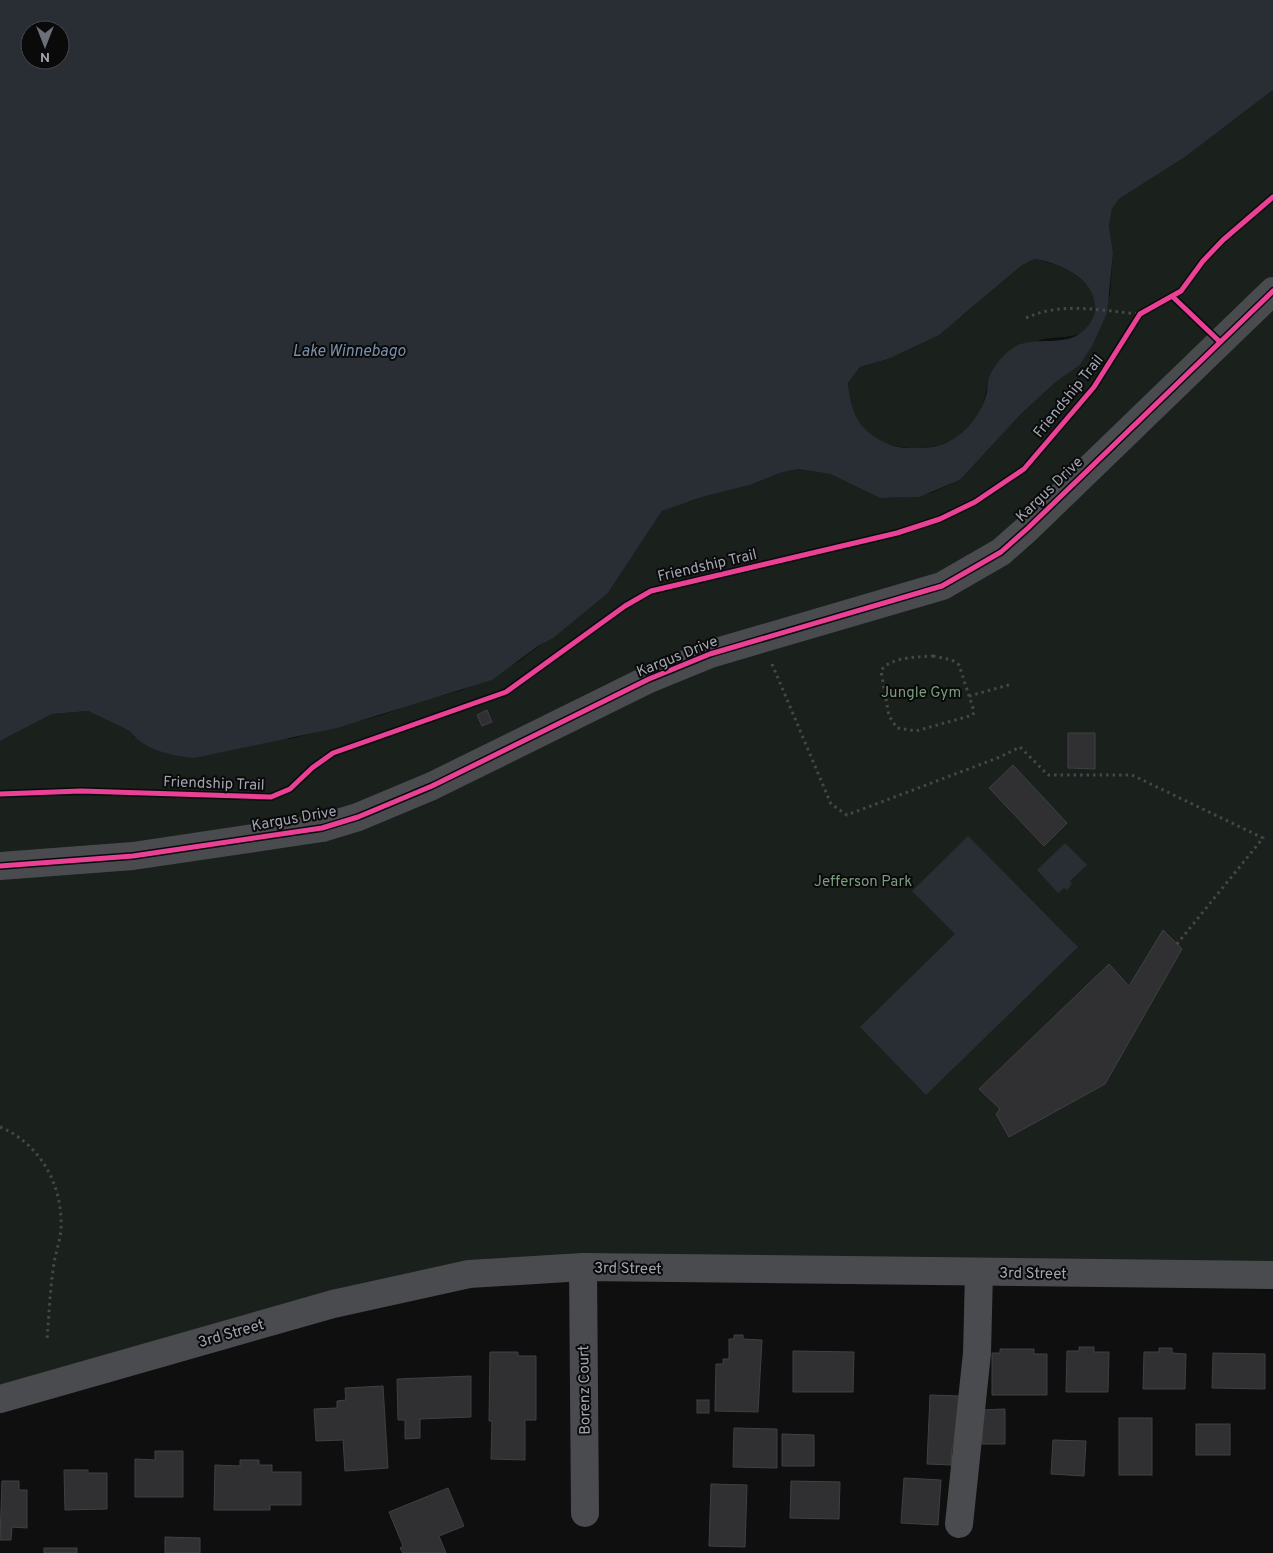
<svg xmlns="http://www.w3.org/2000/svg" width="1273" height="1553" font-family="Overpass,sans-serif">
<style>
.green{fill:#1a201b}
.water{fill:#282e34;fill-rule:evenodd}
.building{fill:#303032;stroke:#3f4044}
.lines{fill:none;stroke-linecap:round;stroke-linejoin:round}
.path{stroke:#45474a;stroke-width:3;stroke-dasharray:2.5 4;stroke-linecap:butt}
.minor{stroke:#4a4b4f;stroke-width:28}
.cycleway-casing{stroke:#0a0a0b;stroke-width:8}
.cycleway{stroke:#ea4096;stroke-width:5}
.labels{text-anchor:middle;stroke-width:4;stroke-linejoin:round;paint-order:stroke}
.street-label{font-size:15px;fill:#a1a5b1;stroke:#0a0a0b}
.park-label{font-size:15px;fill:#789b7d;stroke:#0a0a0b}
.water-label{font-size:16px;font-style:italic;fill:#7990ab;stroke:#0a0a0b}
</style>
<rect width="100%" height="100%" fill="#0f0f10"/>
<g class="green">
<path d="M1273,90V1268L524,1261L0,1388V741L52,714L88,711L131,731L134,737L290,739L379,716L418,702L463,690L518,662L608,593L662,511L702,497L750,485L780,473L798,469L830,474L880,498H898L931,493L960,480L1022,413L1057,381L1079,366L1110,294L1113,253L1109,226L1112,209L1119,199L1185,157Z"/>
<path d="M1034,259C1054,262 1075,271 1088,286C1095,294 1096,301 1095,311C1091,344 1059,334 1040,340C1029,344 999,372 988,380C986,400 978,422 962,434C929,459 862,452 851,406C849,399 849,391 848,383L860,367L888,359L963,315L1021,266Z"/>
</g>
<g class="water">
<path d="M0,0H1273V90L1185,157L1119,199L1112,209L1109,226L1113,253L1107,313L1092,346L1079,366L1057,381L1022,413L960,480L919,497L880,498L830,474L798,469L780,473L750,485L702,497L662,511L608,593L553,638L538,646L492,680L337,728L194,758C173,756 143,750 130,731L88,711L52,714L0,741ZM30,30H60V60H30ZM1034,259C1059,262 1098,280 1095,310C1094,321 1086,330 1076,336C1056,346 1028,335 1010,350C1001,357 991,369 988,381C987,386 988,391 986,396C977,424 954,447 923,448C911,448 898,449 886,443C858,430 851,413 848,383L860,367L888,359L939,335L1021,266Z"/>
<path d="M968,836L1078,947L926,1095L860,1027L955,934L912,891Z"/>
<path d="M1065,843L1087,865L1070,881L1072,884L1067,890L1064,888L1058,893L1037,870Z"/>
</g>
<g class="building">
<path d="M487,710L492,722L482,726L477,715Z"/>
<path d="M1068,733H1095V769L1068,768Z"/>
<path d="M1013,765L1067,823L1044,846L989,788Z"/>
<path d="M1163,930L1182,949L1105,1084L1009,1137L996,1114L1000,1109L979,1089L1109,964L1129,986Z"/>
<path d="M734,1335H743V1339L762,1340L758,1412L715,1411L716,1364H723V1359H729V1339H734Z"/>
<path d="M1079,1347H1094V1352H1109L1108,1392H1066L1067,1351H1079Z"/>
<path d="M1159,1348H1172V1353L1186,1354L1185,1389H1143L1144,1352H1159Z"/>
<path d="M1000,1349H1034V1354H1047V1395H992V1353H1000Z"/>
<path d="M793,1351L854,1352L853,1392H793Z"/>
<path d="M490,1352H518V1356H536V1420H525V1460L491,1459L492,1421H489Z"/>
<path d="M1213,1353L1265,1354V1389L1212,1388Z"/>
<path d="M471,1376V1417L420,1419V1438L405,1439V1420H398L397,1379Z"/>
<path d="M383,1386L388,1468L345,1471L343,1440L316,1441L314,1409L337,1408V1401L346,1400L345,1388Z"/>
<path d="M930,1395L960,1396L958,1448H952L951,1465L927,1464Z"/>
<rect x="697" y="1400" width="12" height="13"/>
<path d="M1005,1409V1444H982L981,1410Z"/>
<rect x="1119" y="1418" width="33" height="57"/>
<rect x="1196" y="1424" width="34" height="31"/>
<path d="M734,1428L777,1429V1468L733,1467Z"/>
<path d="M782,1434L814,1435V1466H782Z"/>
<path d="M1053,1440L1086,1441L1084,1476L1051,1474Z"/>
<path d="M155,1451H183V1497H135V1459L155,1460Z"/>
<path d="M240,1460H259V1465H272V1472H301V1505H270V1510H214L215,1465L240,1466Z"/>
<path d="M64,1470H88V1473H107V1509L65,1510Z"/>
<path d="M904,1478L941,1480L938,1525L901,1523Z"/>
<path d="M2,1481H19V1490H27V1528L12,1527L11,1540H0Z"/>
<path d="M791,1481L840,1482L839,1519L790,1518Z"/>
<path d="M711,1484L747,1485L745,1547L709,1546Z"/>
<path d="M448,1488L464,1526L439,1536L446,1553H403L400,1548L403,1546L389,1512Z"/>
<path d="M165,1537L200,1538V1553H165Z"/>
<rect x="44" y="1548" width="33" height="5"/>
</g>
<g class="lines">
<g class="path">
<path d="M1026,318C1063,301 1101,311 1140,314"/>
<path d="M933,656L952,660L959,665L974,711L973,715L916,731L897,728L889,716L881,671C889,657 918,657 933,656Z"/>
<path d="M772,664L831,804L847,815L1000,757L1020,747L1048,775H1132L1263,838L1177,944"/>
<path d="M969,696L1012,684"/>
<path d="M0,1127C41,1144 63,1186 61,1229C60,1241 56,1252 54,1263C50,1289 49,1315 47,1340"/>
</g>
<g class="minor">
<path d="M0,866L133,856L322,828L358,817L432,786L649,679L710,654L942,586L1001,552L1028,528L1273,291"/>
<path d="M583,1267L585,1513"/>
<path d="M0,1399L333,1304L469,1274L583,1267L1273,1275"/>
<path d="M959,1524L977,1353L979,1272"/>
</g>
<g class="cycleway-casing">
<g id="cycleway">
<path d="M1173,297L1219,341"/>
<path d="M0,794L81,791L271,797L290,789L312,768L333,753L506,692L625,606L651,591L897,533L940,519L975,502L1024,469L1094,387L1140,314L1181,291L1203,261L1223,240L1273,197"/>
<path d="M0,866L133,856L322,828L358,817L432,786L649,679L710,654L942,586L1001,552L1028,528L1273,291"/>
</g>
</g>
<use href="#cycleway" class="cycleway"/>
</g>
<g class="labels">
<g class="street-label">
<text transform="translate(1068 396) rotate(-51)" y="5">Friendship Trail</text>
<text transform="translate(1049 489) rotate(-44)" y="5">Kargus Drive</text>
<text transform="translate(707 565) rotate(-13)" y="5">Friendship Trail</text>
<text transform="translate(677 656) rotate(-22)" y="5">Kargus Drive</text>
<text transform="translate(214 783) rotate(2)" y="5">Friendship Trail</text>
<text transform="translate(294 818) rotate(-10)" y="5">Kargus Drive</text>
<text transform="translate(628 1268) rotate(1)" y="5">3rd Street</text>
<text transform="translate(1033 1273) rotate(1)" y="5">3rd Street</text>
<text transform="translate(231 1333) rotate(-16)" y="5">3rd Street</text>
<text transform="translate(584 1390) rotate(-91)" y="5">Borenz Court</text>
</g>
<g class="park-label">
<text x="921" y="697">Jungle Gym</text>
<text x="863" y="886">Jefferson Park</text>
</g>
<g class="water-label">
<text x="349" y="356">Lake Winnebago</text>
</g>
</g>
<g transform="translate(45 45) rotate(180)"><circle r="24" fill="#0a0a0b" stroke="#46484d"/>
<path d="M0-4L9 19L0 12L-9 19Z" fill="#6e7079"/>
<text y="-8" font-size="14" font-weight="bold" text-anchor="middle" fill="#a1a5b1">N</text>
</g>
</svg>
